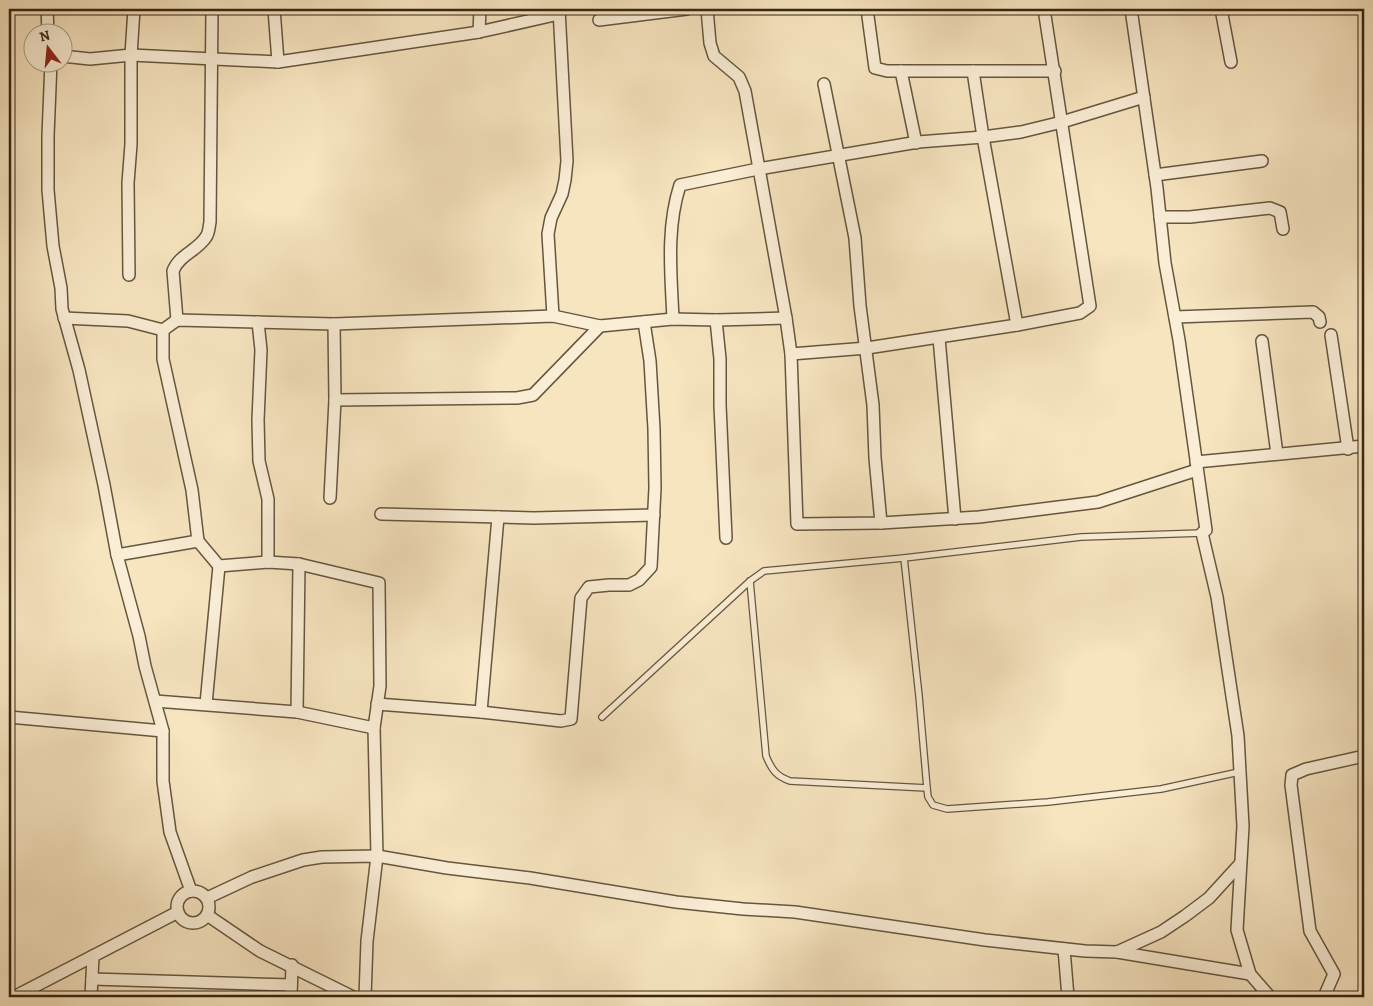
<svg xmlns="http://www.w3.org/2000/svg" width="1373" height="1006" font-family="Alegreya,serif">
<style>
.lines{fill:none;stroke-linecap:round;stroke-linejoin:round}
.lane-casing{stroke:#66563f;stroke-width:8}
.street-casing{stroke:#66563f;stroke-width:14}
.lane{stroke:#faeed6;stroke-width:5.5}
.street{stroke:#faeed6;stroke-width:11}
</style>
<rect width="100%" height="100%" fill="#f7e5c0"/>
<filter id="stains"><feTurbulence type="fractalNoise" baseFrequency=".004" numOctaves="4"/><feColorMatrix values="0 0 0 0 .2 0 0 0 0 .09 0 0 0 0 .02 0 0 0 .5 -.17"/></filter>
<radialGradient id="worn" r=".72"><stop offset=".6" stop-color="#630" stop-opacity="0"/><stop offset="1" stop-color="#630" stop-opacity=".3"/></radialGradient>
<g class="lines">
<g class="lane-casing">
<g id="lane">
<path d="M1202,533L1081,537L904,558L919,696L927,788L928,797L933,805L947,809L1048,802L1161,789L1239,772"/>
<path d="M750,581L766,756C772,770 776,776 790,781L927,788"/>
<path d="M602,717L750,581L764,571L904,558"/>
</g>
</g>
<g class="street-casing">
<g id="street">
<path d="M47,9L48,32"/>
<path d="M274,9L278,62"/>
<path d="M707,9L710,43L714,56L739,77L745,91L786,318L791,354L797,524L881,523L979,517L1098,502L1197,470"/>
<path d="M867,9L875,68L887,71H1055"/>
<path d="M1131,9L1157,188L1165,263L1179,340L1206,530L1202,533L1217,597L1238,736L1243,826L1237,930L1250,974L1270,997"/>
<path d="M1221,9L1231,62"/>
<path d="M599,20L687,9"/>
<path d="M479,32L480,9"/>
<path d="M62,56L90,59L131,55L278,62L479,32L559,14"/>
<path d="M51,62L48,136V190L53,246L61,288L62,309L79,370L104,485L117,555L139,636L145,666L163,731V781L170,832L191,891"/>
<path d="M901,71L916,143"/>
<path d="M973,71L983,137L1017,325"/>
<path d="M824,84L855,238L860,306L873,405L875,458L881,523"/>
<path d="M1155,175L1262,161"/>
<path d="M1160,217H1190L1270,208L1280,212L1283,229"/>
<path d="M129,275L128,183L131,144V55L134,9"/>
<path d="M553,316L548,234L551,218L562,194L565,180L567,161L559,9"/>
<path d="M1175,317L1313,312L1319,317L1320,322"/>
<path d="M64,318L128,321L163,330L177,320L334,324L553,316L600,326L673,319L716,320L786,318"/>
<path d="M673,319C671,274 666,228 680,185L758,169L918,142L983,137L1021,132L1062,122L1144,97"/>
<path d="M177,320L173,271C179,255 197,251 206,237C209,233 209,227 210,222L212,9"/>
<path d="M716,320L720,359V405L726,538"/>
<path d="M258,322L261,350L258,420L259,461L268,499V562"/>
<path d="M163,330V359L192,490L198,541"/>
<path d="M1331,335L1348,449"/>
<path d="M939,338L955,519"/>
<path d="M1262,341L1277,454"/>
<path d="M791,354L867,348L1017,325L1080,313L1090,306L1044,9"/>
<path d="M335,400L517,398L533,395L600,326"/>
<path d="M1196,462L1364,446"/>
<path d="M330,498L335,400L334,324"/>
<path d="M381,514L534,518L654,515"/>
<path d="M117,555L198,541L219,566L268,562L299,564L379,583L380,686L374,728L377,856L367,941L365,997"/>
<path d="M155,701L297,712L374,728"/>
<path d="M206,704L219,566"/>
<path d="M377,704L481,712L561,721L571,719L581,598L589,587L609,585H629L639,580L651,567L655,488L654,429L650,361L644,322"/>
<path d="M297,712L299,564"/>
<path d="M481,712L498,517"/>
<path d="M9,717L163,731"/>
<circle cx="193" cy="907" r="16"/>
<path d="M207,898L252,877L303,860L322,857L377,856L447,868L530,878L676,902L743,909L795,912L985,940L1085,951L1117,952L1161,932L1185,916L1209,898L1240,864"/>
<path d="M207,915L260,951L353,997"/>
<path d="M1064,949L1068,997"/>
<path d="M1117,952L1250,974"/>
<path d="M92,979L291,985"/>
<path d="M14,997L178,912"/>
<path d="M91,997L93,956"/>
<path d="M291,997L292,965"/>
<path d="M1324,997L1334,974L1310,931L1291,785L1292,775L1306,769L1364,756"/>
</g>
</g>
<use href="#lane" class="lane"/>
<use href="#street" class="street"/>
</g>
<rect width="1373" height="1006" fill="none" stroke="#f7e5c0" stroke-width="30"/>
<rect x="10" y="10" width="1353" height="986" fill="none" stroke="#352614" stroke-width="2.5"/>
<rect x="15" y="15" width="1343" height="976" fill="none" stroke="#352614"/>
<g transform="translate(48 48) rotate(344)"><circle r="24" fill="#faeed6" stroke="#ab9e88"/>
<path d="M0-4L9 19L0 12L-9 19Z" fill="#8f2418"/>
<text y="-8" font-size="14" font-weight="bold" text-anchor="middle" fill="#352614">N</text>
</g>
<rect width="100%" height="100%" filter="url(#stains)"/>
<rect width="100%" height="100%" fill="url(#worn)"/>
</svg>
